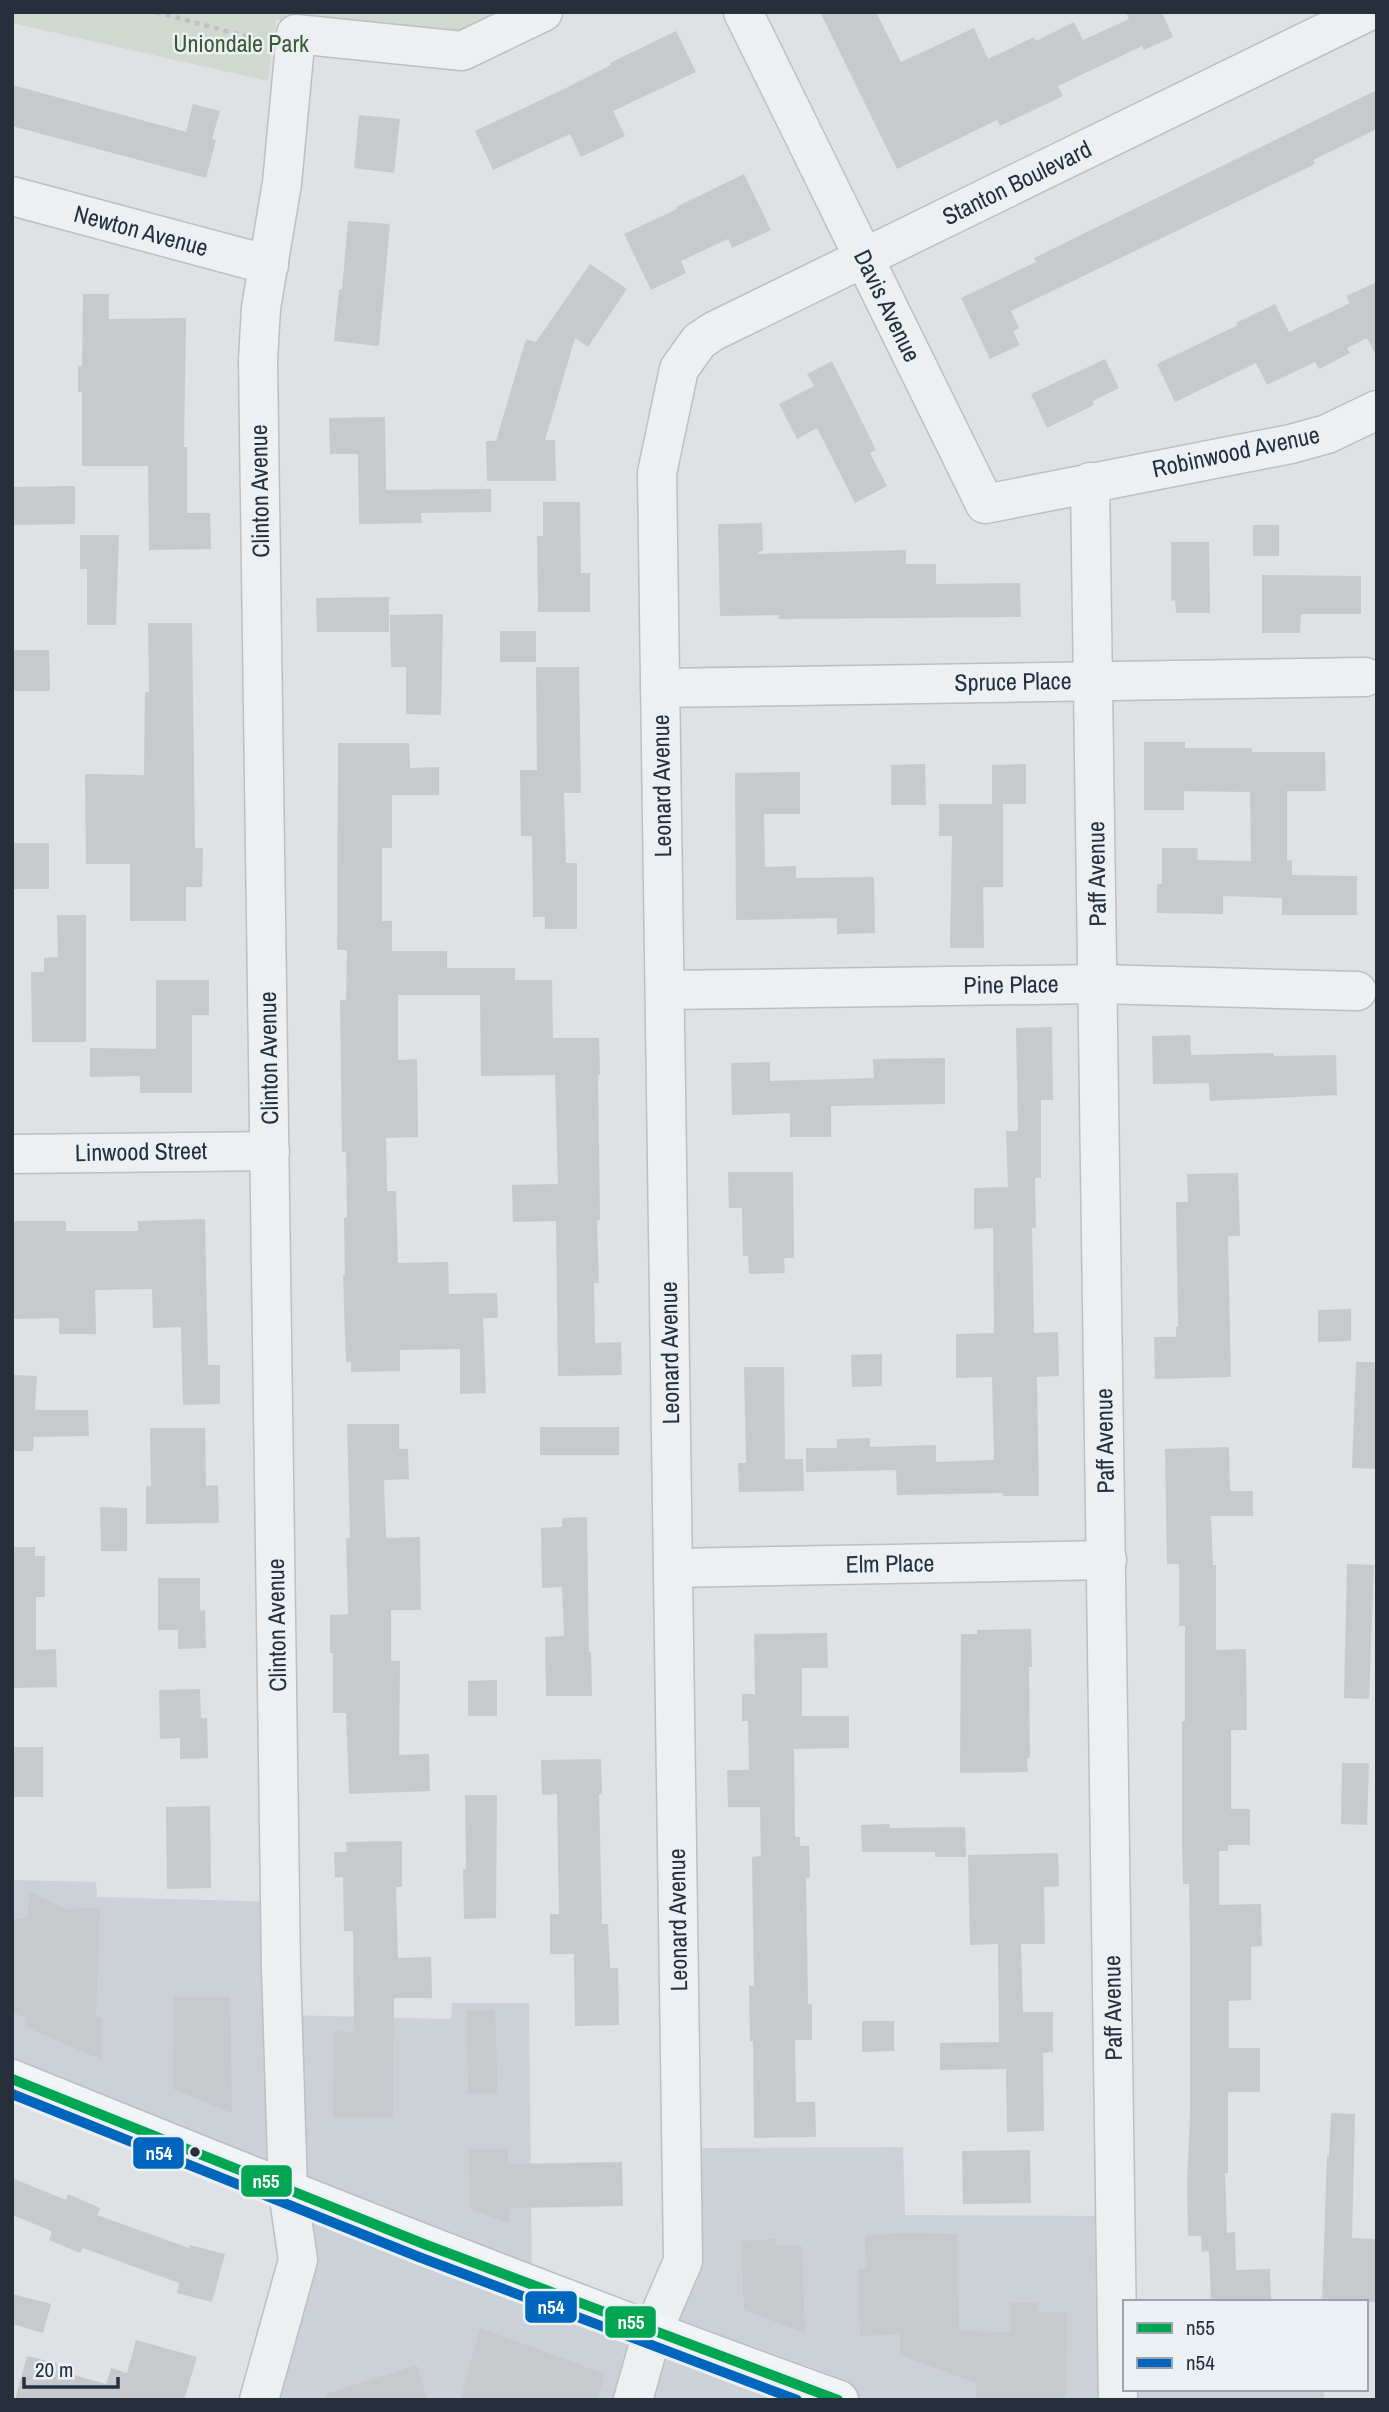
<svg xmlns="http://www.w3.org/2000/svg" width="1389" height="2412" font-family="'Archivo Narrow',sans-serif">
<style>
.built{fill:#ccd1d8}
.green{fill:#d0d8cf}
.building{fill:#c7c9cc}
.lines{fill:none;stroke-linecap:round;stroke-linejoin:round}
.minor-casing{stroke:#bdbfc2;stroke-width:41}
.major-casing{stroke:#bbbec2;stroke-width:41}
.path{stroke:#bec0c4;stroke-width:4.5;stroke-dasharray:5 5;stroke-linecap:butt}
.minor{stroke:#eeeff1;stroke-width:38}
.major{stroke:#f3f4f5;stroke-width:38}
.bus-1-casing{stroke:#ebf0f4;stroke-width:16}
.bus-2-casing{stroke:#ebf0f4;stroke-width:16}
.bus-1{stroke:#00a651;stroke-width:10}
.bus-2{stroke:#0065bd;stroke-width:10}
.bus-dot{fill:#26303d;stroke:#ebf0f4;stroke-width:2.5}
.labels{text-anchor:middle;stroke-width:5;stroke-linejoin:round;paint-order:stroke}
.park-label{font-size:24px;fill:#3d5933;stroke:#ebf0f4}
.street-label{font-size:24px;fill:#26303d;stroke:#ebf0f4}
.line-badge{stroke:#ebf0f4;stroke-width:2.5}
.badge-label{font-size:19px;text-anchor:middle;font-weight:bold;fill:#fff}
</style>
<rect width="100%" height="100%" fill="#dfe1e4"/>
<path class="built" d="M12,1880L96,1882L97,1897L280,1902L283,2015L451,2019L452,2003H529L532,2284L652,2333L681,2148L903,2147L905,2215L1116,2216L1125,2389H1324V2400H258L298,2260L288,2191L12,2079Z"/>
<path class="green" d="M12,12H512L452,36L276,20L268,81L12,23Z"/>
<g class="building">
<path d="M820,12H876L901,62L974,28L988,59L1034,37L1036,41L1074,22L1083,40L1129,19L1126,12H1162L1173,37L1144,50L1142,46L1058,86L1063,96L1000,126L997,120L897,169Z"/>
<path d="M676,31L696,72L613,111L625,136L581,157L570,134L493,170L475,131L564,89L611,65L610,63Z"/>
<path d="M12,85L186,132L193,104L220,111L212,139L216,140L206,178L12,126Z"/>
<path d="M1377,90V129L1313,160L1315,164L1011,311L1019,328L1013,331L1020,345L990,359L961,298L1036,262L1034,258Z"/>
<path d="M359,115L400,119L394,173L354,168Z"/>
<path d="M744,174L771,230L732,248L728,239L681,261L686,273L651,290L624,234L677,209L676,207Z"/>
<path d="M348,221L390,224L379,346L334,341L339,289L342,290Z"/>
<path d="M590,264L627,289L588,347L575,338L545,440H555L556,481H487L486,441H496L526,339L536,342Z"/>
<path d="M1377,282V358L1367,338L1347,348L1350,353L1319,369L1315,362L1267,385L1256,363L1175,402L1157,364L1238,325L1236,323L1275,304L1289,332L1350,303L1346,296Z"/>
<path d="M83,294H109V319L186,318L184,447H187V513H210L211,549L149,550L148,466H82V392H78V366H82Z"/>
<path d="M1105,359L1119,388L1093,401L1094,405L1047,428L1031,394Z"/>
<path d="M832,361L876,450L870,453L887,486L855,503L817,428L797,439L779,404L814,386L807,374Z"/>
<path d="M385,417L386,490L491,489V512L421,513L422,523L359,524L358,454H330L329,418Z"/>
<path d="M75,486V524L12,525V487Z"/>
<path d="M543,502H580L581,573H590V612H538L537,536H543Z"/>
<path d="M762,523L763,550L756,554L906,550V564H936V584L1020,583L1021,617L779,619V615L720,616L718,524Z"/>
<rect x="1253" y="525" width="26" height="31"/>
<path d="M80,535H119L116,625H87V569H80Z"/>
<path d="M1171,542H1209L1210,613H1176L1175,600L1171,601Z"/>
<path d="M1262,575L1361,576V614H1301L1300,633H1262Z"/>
<path d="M389,597V632H317L316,598Z"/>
<path d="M443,614L441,715L406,714V667H391L390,615Z"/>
<path d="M148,623H192L195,848H203L202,887H186V921H130V864H86L85,774L144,775L145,692H149Z"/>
<rect x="500" y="631" width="36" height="31"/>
<path d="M12,650H49L50,691H12Z"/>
<path d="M536,667H579L581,793H564L566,863H577V929H545V917H533L532,836H521L520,770H537Z"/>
<path d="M1144,742H1185V748H1252V752H1325L1326,791H1287V861L1292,860V875L1357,876V915H1282V898L1223,896V914L1157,913V884H1162V848H1198L1197,860L1251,861L1250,792L1184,791V810H1144Z"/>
<path d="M338,743H409L410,768L439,767V795H392V848H382V921H392V951H447V968H515V980H552L553,1038H599L600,1075H598L600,1220H597L599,1283H594L595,1343L621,1342L622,1375L558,1376L556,1221L513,1222L512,1185L558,1184L555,1075L481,1076L480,995H398V1060L417,1059L418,1137L386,1138L387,1191H396L398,1263L448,1262L449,1294L497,1293L498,1318H483L486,1393L460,1394V1349L400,1350V1371L351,1372V1362H346L343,1275H345L344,1218H347L346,1152H342L340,1000H346L347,950H337Z"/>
<path d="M925,764L926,805H891V765Z"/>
<path d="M1026,764V804H992V765Z"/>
<path d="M800,772V814H764L765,867L796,866V878L874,877L875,933L837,934V918L736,920L735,773Z"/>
<path d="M939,804H1003V887H983L984,948H950L952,836H939Z"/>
<rect x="12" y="843" width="37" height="46"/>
<path d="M57,915H86V1042H32L31,972H44V958L58,957Z"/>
<path d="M156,980H209V1015H192V1093H140V1076L90,1077V1048L156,1049Z"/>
<path d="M1052,1027L1053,1100H1041V1178H1035L1036,1228H1032L1034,1333L1058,1332L1059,1376L1037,1377L1039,1496H1003V1493L897,1495L896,1470L806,1472V1448H837V1439L870,1438V1447L936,1445V1462L994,1460L992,1377L956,1378V1334L994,1333L993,1228L974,1229V1188L1008,1187L1006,1131H1018L1016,1028Z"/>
<path d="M1190,1035L1191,1055L1274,1053V1056L1336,1055L1337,1095L1210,1101L1209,1083L1153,1084L1152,1036Z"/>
<path d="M945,1058V1104L831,1106V1137H790V1113L732,1115L731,1063L770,1062V1081L874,1078L873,1059Z"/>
<path d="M728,1172H793L794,1258H784L785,1273L749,1274L748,1256H743L742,1208H729Z"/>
<path d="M1238,1173L1240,1236H1228L1231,1377L1155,1379L1154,1337H1176V1327H1178L1176,1202H1188L1187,1174Z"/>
<path d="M205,1219L208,1365H220V1404L183,1405L181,1327L153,1328L152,1289L95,1290L96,1334H59V1318L12,1319V1221H66V1231H138V1221Z"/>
<path d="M1351,1309V1341L1318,1342V1310Z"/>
<path d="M882,1354V1386L852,1387L851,1355Z"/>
<path d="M1356,1362H1377V1469L1352,1468Z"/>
<path d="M744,1367H784L785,1459H803L804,1491L739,1492L738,1463H746Z"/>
<path d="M12,1375L37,1376L35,1410H88L89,1436L34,1437L33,1451H12Z"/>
<path d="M347,1424H399V1449H408L409,1479L384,1480L386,1538L420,1537L421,1610H391V1661H400L399,1755L429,1754L430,1791L349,1794L346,1713H333V1653H330V1615L348,1614L346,1538H350Z"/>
<rect x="540" y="1427" width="79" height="28"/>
<path d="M150,1428H205L206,1486L218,1485L219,1523L146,1524V1486H151Z"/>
<path d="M1229,1447L1230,1491H1253V1516H1211L1213,1565H1216V1650L1246,1649L1247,1730H1231V1809H1250V1845H1228V1851H1219V1905L1261,1904L1262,1946L1251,1947V2000L1229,2001V2048H1260V2092H1228V2173H1225L1227,2233L1235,2232L1236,2270L1270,2269L1271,2302H1211L1209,2251L1202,2252L1201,2236H1188L1187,2182L1190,2115V1942L1189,1884H1183L1182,1838V1721H1185V1626H1179V1564H1167L1165,1449Z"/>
<path d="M100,1507L127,1508V1551H101Z"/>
<path d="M587,1517L589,1652H591L592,1696H546L545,1637L564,1636L562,1587L542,1588L541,1528L562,1527V1518Z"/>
<path d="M12,1547H35V1556H45V1597H36V1650L56,1649L57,1687L12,1688Z"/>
<path d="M1347,1564L1374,1565L1369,1699L1344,1698Z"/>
<path d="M158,1578H200V1611L205,1610L206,1648L178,1649V1630H158Z"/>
<path d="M1031,1629L1032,1667H1029L1030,1758H1027L1028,1772L960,1773L961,1634H977V1630Z"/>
<path d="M827,1633L828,1668H802V1716H849V1748L794,1749L795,1837H800V1846H809L810,1878H806L808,2004H812V2040H795L796,2102H815L816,2137L754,2138L753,2041H750L749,1986H754L752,1857L761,1856L760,1807H728L727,1770H749L748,1721H742V1694H755L754,1634Z"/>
<path d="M497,1680V1716H468V1681Z"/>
<path d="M200,1689L201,1718H207L208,1758L180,1759V1738L160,1739L159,1690Z"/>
<rect x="12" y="1747" width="31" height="50"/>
<path d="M601,1759L602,1794H599L602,1924H608L610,1968H618L619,2025L575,2026L574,1954H550V1914H559L557,1794L542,1795L541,1760Z"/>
<path d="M1342,1763H1369L1367,1825L1341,1824Z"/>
<path d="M465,1795H497L496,1918L464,1919L463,1869H466Z"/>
<path d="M210,1806L211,1888L167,1889L166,1807Z"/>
<path d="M890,1824V1828L965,1827L966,1857H935V1852H862L861,1825Z"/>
<path d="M402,1841V1887H396L398,1958L431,1957L432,1998H394L393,2118H333L334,2031L354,2032L353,1931H344L343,1877L335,1878L334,1852H347L346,1842Z"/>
<path d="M1058,1853L1059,1886L1044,1887L1045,1944H1021L1023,2012H1053V2052L1043,2053L1044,2131L1007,2132L1006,2069L940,2070V2043L999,2042L998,1944L970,1945L968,1855Z"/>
<path d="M29,1892L66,1909L100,1908L96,2017H102V2060L26,2027V2018L12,2012V1919L28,1918Z"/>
<path d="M174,1997H230L232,2113L173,2089Z"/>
<path d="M467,2010H495L498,2094H468Z"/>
<path d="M862,2021H894V2051L862,2052Z"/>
<path d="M1331,2113L1355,2114L1352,2238L1377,2239V2302H1322L1327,2156H1329Z"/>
<path d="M469,2149H508V2164L622,2162L623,2206L509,2208V2223L470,2209Z"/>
<path d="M1030,2150L1031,2203L963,2204L962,2151Z"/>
<path d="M12,2178L66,2200L68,2194L100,2208L97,2215L189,2248L190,2245L225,2254L212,2302L177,2293L179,2283L83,2248L80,2253L49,2240L52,2231L12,2215Z"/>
<path d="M899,2233L957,2234L959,2331L1010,2332V2303H1038V2312H1067L1066,2400H976V2383L900,2355V2334L860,2336L858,2269H866L865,2236Z"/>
<path d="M776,2239V2246H802L805,2333L744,2310L741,2241Z"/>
<path d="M12,2294L51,2304L43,2333L12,2324Z"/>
<path d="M480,2328L605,2374L597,2400H460Z"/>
<path d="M136,2340L197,2357L184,2400H15L27,2356L59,2364L57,2370L106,2384L111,2368L127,2373Z"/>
<path d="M417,2365L428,2400H327L326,2394Z"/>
</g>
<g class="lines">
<g class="minor-casing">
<g id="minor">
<path d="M743,12L985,504L1291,444L1327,434L1377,410"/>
<path d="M12,196L269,265"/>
<path d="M1090,482L1118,2400"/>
<path d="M660,688L1365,677"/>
<path d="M665,990L1099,984L1357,991"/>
<path d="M12,1154L270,1151"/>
<path d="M673,1568L1107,1560"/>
<path d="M259,2400L298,2260L288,2191L281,1967L258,360L261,308L282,183L296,34L462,51L543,12"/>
<path d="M633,2400L652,2333L683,2261L657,473L679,369L699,341L714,331L1367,12"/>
</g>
</g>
<g class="major-casing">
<path id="major" d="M12,2079C286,2190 561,2300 839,2400"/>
</g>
<path class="path" d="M156,12L263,41"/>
<use href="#minor" class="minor"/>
<use href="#major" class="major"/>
<g class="bus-1-casing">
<path id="bus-1" d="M12,2079L424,2244L838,2400"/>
</g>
<g class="bus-2-casing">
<path id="bus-2" d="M12,2094L419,2257L797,2400"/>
</g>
<use href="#bus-1" class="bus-1"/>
<use href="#bus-2" class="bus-2"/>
</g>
<circle class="bus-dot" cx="195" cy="2152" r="6"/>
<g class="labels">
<g class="park-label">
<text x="241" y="52">Uniondale Park</text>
</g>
<g class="street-label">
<text transform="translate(1017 183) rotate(-26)" y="8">Stanton Boulevard</text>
<text transform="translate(141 231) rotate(15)" y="8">Newton Avenue</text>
<text transform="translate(887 306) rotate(64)" y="8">Davis Avenue</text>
<text transform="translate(1236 452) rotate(-12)" y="8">Robinwood Avenue</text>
<text transform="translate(260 491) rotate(-91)" y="8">Clinton Avenue</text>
<text transform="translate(1013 682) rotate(-1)" y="8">Spruce Place</text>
<text transform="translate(662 786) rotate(-91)" y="8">Leonard Avenue</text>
<text transform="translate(1097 874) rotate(-91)" y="8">Paff Avenue</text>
<text transform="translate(1011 985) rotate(-1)" y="8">Pine Place</text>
<text transform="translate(269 1058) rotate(-91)" y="8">Clinton Avenue</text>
<text transform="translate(141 1152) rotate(-1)" y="8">Linwood Street</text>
<text transform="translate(670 1353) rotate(-91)" y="8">Leonard Avenue</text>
<text transform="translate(1105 1441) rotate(-91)" y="8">Paff Avenue</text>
<text transform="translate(890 1564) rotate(-1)" y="8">Elm Place</text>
<text transform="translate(277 1625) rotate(-91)" y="8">Clinton Avenue</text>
<text transform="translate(678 1920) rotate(-91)" y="8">Leonard Avenue</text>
<text transform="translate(1113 2008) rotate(-91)" y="8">Paff Avenue</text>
</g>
</g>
<g class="line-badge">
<rect x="132" y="2136" width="53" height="34" rx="7" fill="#0065bd"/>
<rect x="240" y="2164" width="53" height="34" rx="7" fill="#00a651"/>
<rect x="524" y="2290" width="54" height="34" rx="7" fill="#0065bd"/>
<rect x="604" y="2305" width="53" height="34" rx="7" fill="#00a651"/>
</g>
<g class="badge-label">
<text x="159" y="2160">n54</text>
<text x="266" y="2188">n55</text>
<text x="551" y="2314">n54</text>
<text x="631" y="2329">n55</text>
</g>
<rect width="1389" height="2412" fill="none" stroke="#26303d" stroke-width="28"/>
<rect x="1123" y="2300" width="245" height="91" fill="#ebf0f4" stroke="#9ca3ab" stroke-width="2"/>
<rect x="1137" y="2323" width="35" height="10" fill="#00a651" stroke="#9ca3ab" stroke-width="2"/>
<text x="1186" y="2335" font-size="21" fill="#26303d">n55</text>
<rect x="1137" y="2358" width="35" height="10" fill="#0065bd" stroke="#9ca3ab" stroke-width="2"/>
<text x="1186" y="2370" font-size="21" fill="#26303d">n54</text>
<path d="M24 2377v10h94v-10" fill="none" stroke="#26303d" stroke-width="3.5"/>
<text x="35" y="2377" font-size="21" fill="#26303d" stroke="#ebf0f4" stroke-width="5" paint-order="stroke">20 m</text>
</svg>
